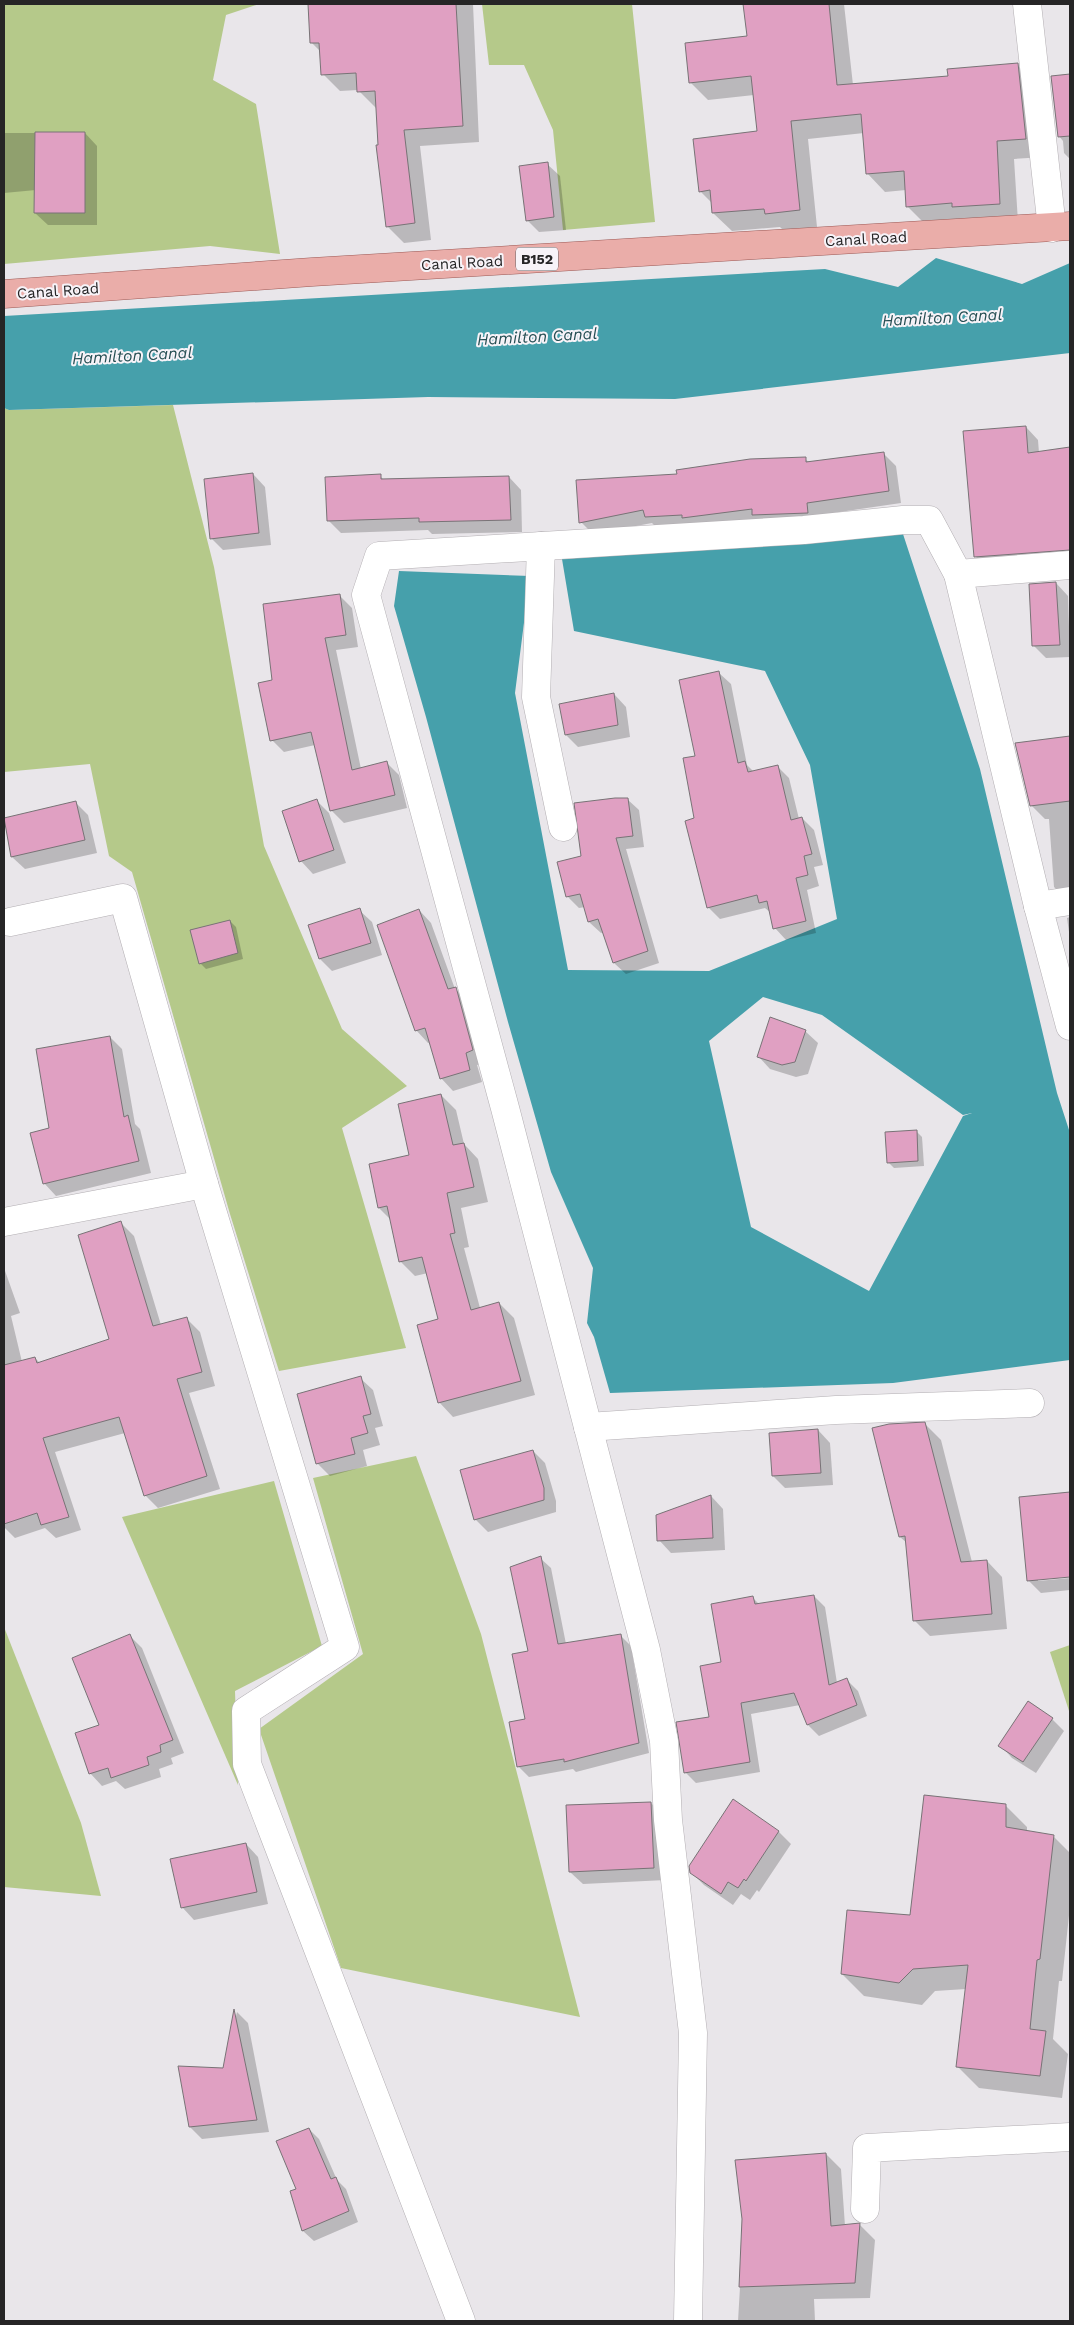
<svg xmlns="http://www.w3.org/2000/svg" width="1074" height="2325" font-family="'Work Sans',sans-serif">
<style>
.green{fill:#b5c98a}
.water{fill:#46a0ab;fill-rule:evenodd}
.shadow{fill:#0003}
.building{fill:#e0a0c2;stroke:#787376}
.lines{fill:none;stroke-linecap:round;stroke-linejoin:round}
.minor-casing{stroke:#b3afb3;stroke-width:29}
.primary-casing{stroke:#9c5a56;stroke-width:29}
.minor{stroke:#fff;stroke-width:28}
.primary{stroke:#eaada9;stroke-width:28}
.labels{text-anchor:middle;stroke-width:4;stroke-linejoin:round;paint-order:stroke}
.shield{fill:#f7f3f8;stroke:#656365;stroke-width:1}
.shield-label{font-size:14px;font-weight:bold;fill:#262526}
.street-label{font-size:15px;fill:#262526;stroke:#f7f3f8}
.water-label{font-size:16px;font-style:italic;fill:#254e53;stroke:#f7f3f8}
</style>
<rect width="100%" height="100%" fill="#e9e6ea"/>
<g class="green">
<path d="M4,4H259L226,15L213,80L256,104L280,254L210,246L4,264Z"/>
<path d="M482,4H632L655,222L563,230L553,130L524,65H489Z"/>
<path d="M173,405L214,567L264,846L342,1029L407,1086L342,1128L406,1348L279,1371L230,1214L132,872L109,856L90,764L4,772V408L9,410Z"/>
<path d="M416,1456L481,1634L580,2017L341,1968L259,1729L363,1654L313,1478Z"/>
<path d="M274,1481L322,1646L235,1691L238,1785L122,1517Z"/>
<path d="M4,1627L81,1823L101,1896L4,1887Z"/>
<path d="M1070,1645V1714L1050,1652Z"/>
</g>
<g class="water">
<path d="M936,258L1022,284L1070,263V353L675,399L428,397L9,410L4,408V316L825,269L898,287Z"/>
<path d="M903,534L980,769L1057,1093L1070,1133V1360L893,1383L610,1393L594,1337L587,1323L593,1268L551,1172L508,1022L426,717L394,606L399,571L530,576L515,693L568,970L709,971L837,919L810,765L765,671L574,631L562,559ZM763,997L822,1015L963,1115L972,1113L963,1116L869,1291L751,1227L709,1041Z"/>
</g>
<g class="shadow">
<path d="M309,4H473L479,142L420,146L431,240L404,243L387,226L377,109L358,90L340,91L323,74L321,52L312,43Z"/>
<path d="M745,4H844L853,85L949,77L1017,65L1036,83L1044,157L1014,159L1018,222L925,224L907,206L906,190L885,192L867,173L864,133L808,139L817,227L784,231L780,227L732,231L713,213V204L700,191L758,132L754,95L708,100L690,82L748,37Z"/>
<path d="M1070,76V159L1064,153L1063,141L1059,136L1052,77Z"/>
<path d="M4,133H85L97,146V225H48L35,213L36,190L4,193Z"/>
<path d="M547,164L560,176L566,230L539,232L527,220Z"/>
<path d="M1026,427L1038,440L1039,453L1070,449V562L988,569L975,556Z"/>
<path d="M883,453L896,466L901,503L819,515L658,529L652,523L593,534L581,522L678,475L805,459L810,463Z"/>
<path d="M253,474L265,487L271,545L223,550L211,538Z"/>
<path d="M380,476L385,481L509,477L521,490L522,532L432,534L428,530L341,533L328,520Z"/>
<path d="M1056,583L1068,596L1070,657L1046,658L1034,646Z"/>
<path d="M340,596L352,608L358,647L336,650L361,769L387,763L399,775L407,808L344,823L331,810L315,745L284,752L272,740L273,681Z"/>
<path d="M719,673L731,684L747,765L754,772L777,766L789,778L799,819L802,818L814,830L823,865L814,867L819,886L807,890L816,933L786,940L775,928L771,913L765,908L720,919L708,907L696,819L697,757Z"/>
<path d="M614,694L626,707L630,737L578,747L566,735Z"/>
<path d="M1070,737V901H1068L1054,887L1049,819H1045L1031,805L1016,744Z"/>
<path d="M627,799L639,810L644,847L626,849L659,963L626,974L614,963L604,932L601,933L589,922L585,907L579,908L568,897L582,857Z"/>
<path d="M317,801L329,813L346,863L313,874L301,861Z"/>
<path d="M76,803L88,815L97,853L25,869L12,857L4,819Z"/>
<path d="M359,910L372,922L382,955L332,971L320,959Z"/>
<path d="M419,910L431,923L455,989L468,1001L485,1063L477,1065L482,1082L453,1091L441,1078L431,1042L428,1043L416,1030Z"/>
<path d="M1070,917V939L1067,918Z"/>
<path d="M230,921L236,927L243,959L206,969L200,963Z"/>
<path d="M805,1031L818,1043L808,1074L796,1077L770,1069L758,1056Z"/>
<path d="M110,1037L122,1049L135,1124L140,1129L151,1173L56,1196L44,1183L50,1129Z"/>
<path d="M441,1095L456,1110L464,1144L478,1159L488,1202L461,1208L469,1247L464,1248L480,1308L499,1303L514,1318L535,1395L453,1417L439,1402L440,1319L428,1273L415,1276L400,1261L391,1220L379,1208L410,1156Z"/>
<path d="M916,1131L922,1137L924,1166L894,1168L888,1162Z"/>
<path d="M121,1223L134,1236L161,1325L186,1318L200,1332L215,1386L189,1393L220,1489L158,1508L145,1495L125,1433L55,1452L81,1530L56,1538L45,1528L15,1538L4,1527V1268L20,1313L11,1316L22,1362L35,1358L40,1363L110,1340Z"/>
<path d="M360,1378L373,1390L383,1426L375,1428L380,1445L363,1450L367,1466L330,1476L318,1464L299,1395Z"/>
<path d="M925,1424L941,1440L972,1562L987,1561L1002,1577L1007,1629L930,1636L914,1620L907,1543L900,1537Z"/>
<path d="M818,1430L830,1443L833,1485L785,1488L773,1476Z"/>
<path d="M533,1451L545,1463L556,1501V1512L488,1532L475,1519Z"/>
<path d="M1070,1493V1575L1038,1579V1581L1070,1578V1590L1041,1593L1028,1580L1020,1498Z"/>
<path d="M711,1496L723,1509L725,1550L671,1553L659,1540Z"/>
<path d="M540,1558L551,1568L566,1644L620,1635L631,1646L649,1753L576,1772L573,1769L529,1777L518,1766L527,1720L530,1652Z"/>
<path d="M814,1596L825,1607L837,1683L847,1680L858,1691L867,1716L819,1736L808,1725L800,1705L751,1714L760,1772L696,1783L685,1772L710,1718L723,1663L753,1598L760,1605Z"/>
<path d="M130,1636L142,1648L184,1753L171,1758L173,1764L159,1769L161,1777L125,1789L116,1781L102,1786L90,1773L101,1725Z"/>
<path d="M1052,1719L1064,1731L1036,1773L1012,1758L1000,1745Z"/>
<path d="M733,1801L779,1832L791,1844L759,1892L757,1890L750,1900L741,1894L733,1905L704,1885L691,1872Z"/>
<path d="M651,1803L663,1816L666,1880L583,1884L570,1872Z"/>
<path d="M1005,1805L1027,1827V1832L1053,1836L1070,1853V1906L1062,1981H1059L1053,2039L1068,2054L1062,2098L979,2088L957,2066L966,1989L935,1991L922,2005L864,1996L842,1974L911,1916Z"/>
<path d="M246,1844L258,1857L268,1904L194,1920L182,1907Z"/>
<path d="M237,2012L248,2023L269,2132L202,2139L190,2127L224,2069Z"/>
<path d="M309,2129L319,2139L337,2180L346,2189L358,2222L314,2241L303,2231L292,2192L298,2190Z"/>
<path d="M826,2154L841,2169L845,2226L860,2225L875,2240L870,2298L814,2299L815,2321H738L744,2219Z"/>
</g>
<g class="building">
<path d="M308,4H456L463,126L404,130L415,223L386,227L376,145H378L375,91L357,92L356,73L321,75L319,43H310Z"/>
<path d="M743,4H829L837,85L948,76L947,69L1018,63L1026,139L997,141L1000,204L952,207V203L906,207L904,171L866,174L861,114L791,121L800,210L765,214L764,209L712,213L710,190L699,192L693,139L757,131L751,76L689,83L685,43L747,36Z"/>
<path d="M1070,74V136L1058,137L1051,76Z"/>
<path d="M35,132H85V213H34Z"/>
<path d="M548,162L554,217L526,221L519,166Z"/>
<path d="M1026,426L1028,453L1070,447V550L974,557L963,431Z"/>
<path d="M884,452L889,491L807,503L808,513L752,515V509L682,518V515L645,517L643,510L579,523L576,480L677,474L676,470L750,459L806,457V462Z"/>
<path d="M253,473L259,533L210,539L204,479Z"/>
<path d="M381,474V479L509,476L511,520L419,522V518L327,521L325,477Z"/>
<path d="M1056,582L1060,645L1032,646L1029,584Z"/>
<path d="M340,594L346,635L325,638L352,770L387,761L395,795L330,811L311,732L270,741L258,683L272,680L263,604Z"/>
<path d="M719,671L738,763L745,761L748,772L778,765L791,820L802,817L812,854L804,856L808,875L796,878L806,921L773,929L767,901L759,903L757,895L707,908L685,821L694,818L683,758L695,756L679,680Z"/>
<path d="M614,693L618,725L565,735L559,704Z"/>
<path d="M1070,736V801L1030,806L1015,743Z"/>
<path d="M615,798H628L633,836L616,838L648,951L613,963L598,919L588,922L580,894L566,897L557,862L581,856L574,803Z"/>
<path d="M317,799L334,850L299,862L282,811Z"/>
<path d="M76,801L85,840L11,857L4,818Z"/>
<path d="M360,908L371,943L319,959L308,925Z"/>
<path d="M419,909L448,989L456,987L473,1050L466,1053L470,1070L440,1079L425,1028L415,1031L377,925Z"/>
<path d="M230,920L238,953L199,964L190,930Z"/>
<path d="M770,1017L806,1030L795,1062L782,1065L757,1057Z"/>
<path d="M110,1036L124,1117L128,1115L139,1161L43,1184L30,1133L49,1128L36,1049Z"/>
<path d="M441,1094L453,1145L464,1143L474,1187L447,1193L455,1233L450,1234L471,1310L499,1302L521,1381L438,1403L417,1325L438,1319L422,1257L399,1262L387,1206L378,1208L369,1164L409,1155L398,1104Z"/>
<path d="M917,1130L918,1161L887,1163L885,1132Z"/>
<path d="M121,1221L153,1326L187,1317L202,1372L177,1379L207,1476L144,1496L119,1417L43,1438L69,1517L41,1525L37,1513L4,1524V1365L35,1357L37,1363L109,1339L78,1235Z"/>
<path d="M361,1376L371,1414L363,1416L368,1433L351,1438L355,1454L316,1464L297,1394Z"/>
<path d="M925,1422L961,1562L987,1560L992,1614L913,1621L905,1536L899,1537L872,1428L889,1424Z"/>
<path d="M818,1429L821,1473L772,1476L769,1433Z"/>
<path d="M533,1450L544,1488V1500L474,1520L460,1470Z"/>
<path d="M1070,1492V1577L1027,1581L1019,1497Z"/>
<path d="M711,1495L713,1538L657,1541L656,1515Z"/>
<path d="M541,1556L558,1644L621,1634L639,1743L564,1762V1759L517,1767L509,1722L525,1719L512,1654L528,1651L510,1567Z"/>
<path d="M814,1595L829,1685L847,1678L857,1705L807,1725L794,1693L741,1703L750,1762L684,1773L676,1722L709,1717L700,1666L721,1662L711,1604L753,1596L755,1604Z"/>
<path d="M130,1634L173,1740L160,1745L161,1752L147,1757L149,1765L111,1778L108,1768L89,1774L75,1733L99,1725L72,1658Z"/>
<path d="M1028,1701L1053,1718L1023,1762L998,1746Z"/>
<path d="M924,1795L1006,1804V1827L1054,1835L1040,1959L1037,1960L1030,2029L1046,2031L1040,2076L956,2067L968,1965L913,1969L899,1983L841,1974L847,1910L910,1915Z"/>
<path d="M733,1799L779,1831L746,1881L744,1879L738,1888L728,1882L721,1894L690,1873L689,1866Z"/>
<path d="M651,1802L654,1868L569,1872L566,1805Z"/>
<path d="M246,1843L257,1892L181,1908L170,1859Z"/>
<path d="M234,2009L257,2120L189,2127L178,2066L223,2068Z"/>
<path d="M309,2128L331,2179L336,2177L349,2211L302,2231L290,2191L296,2189L276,2141Z"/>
<path d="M826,2153L831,2226L860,2223L855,2283L739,2287L742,2219L735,2160Z"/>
</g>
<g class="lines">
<g class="minor-casing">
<g id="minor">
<path d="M1027,4L1052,228"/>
<path d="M541,546L536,697L563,827"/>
<path d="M958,574L1070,565"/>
<path d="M1038,906L1070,901"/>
<path d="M10,922L123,898L204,1184L345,1647L246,1711L247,1764L461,2321"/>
<path d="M4,1222L204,1184"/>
<path d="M588,1427L836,1410L1030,1403"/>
<path d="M865,2209L867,2148L1070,2137"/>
<path d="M688,2321L693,2033L668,1820L664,1741L646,1650L505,1108L366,595L379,556L804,530L903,520H929L958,574L1038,906L1070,1026"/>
</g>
</g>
<g class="primary-casing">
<path id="primary" d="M4,294L312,272L1070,226"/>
</g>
<use href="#minor" class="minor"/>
<use href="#primary" class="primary"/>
</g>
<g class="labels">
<rect class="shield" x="516" y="247.5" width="42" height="23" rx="4"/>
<g class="shield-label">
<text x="537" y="264">B152</text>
</g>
<g class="street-label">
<text transform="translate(866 239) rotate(-3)" y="5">Canal Road</text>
<text transform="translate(462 263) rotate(-3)" y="5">Canal Road</text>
<text transform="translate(58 291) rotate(-4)" y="5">Canal Road</text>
</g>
<g class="water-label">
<text transform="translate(942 317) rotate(-3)" y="6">Hamilton Canal</text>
<text transform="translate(537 336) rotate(-3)" y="6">Hamilton Canal</text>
<text transform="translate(132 355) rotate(-3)" y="6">Hamilton Canal</text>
</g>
</g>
<rect width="1074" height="2325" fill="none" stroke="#262526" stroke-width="10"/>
</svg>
